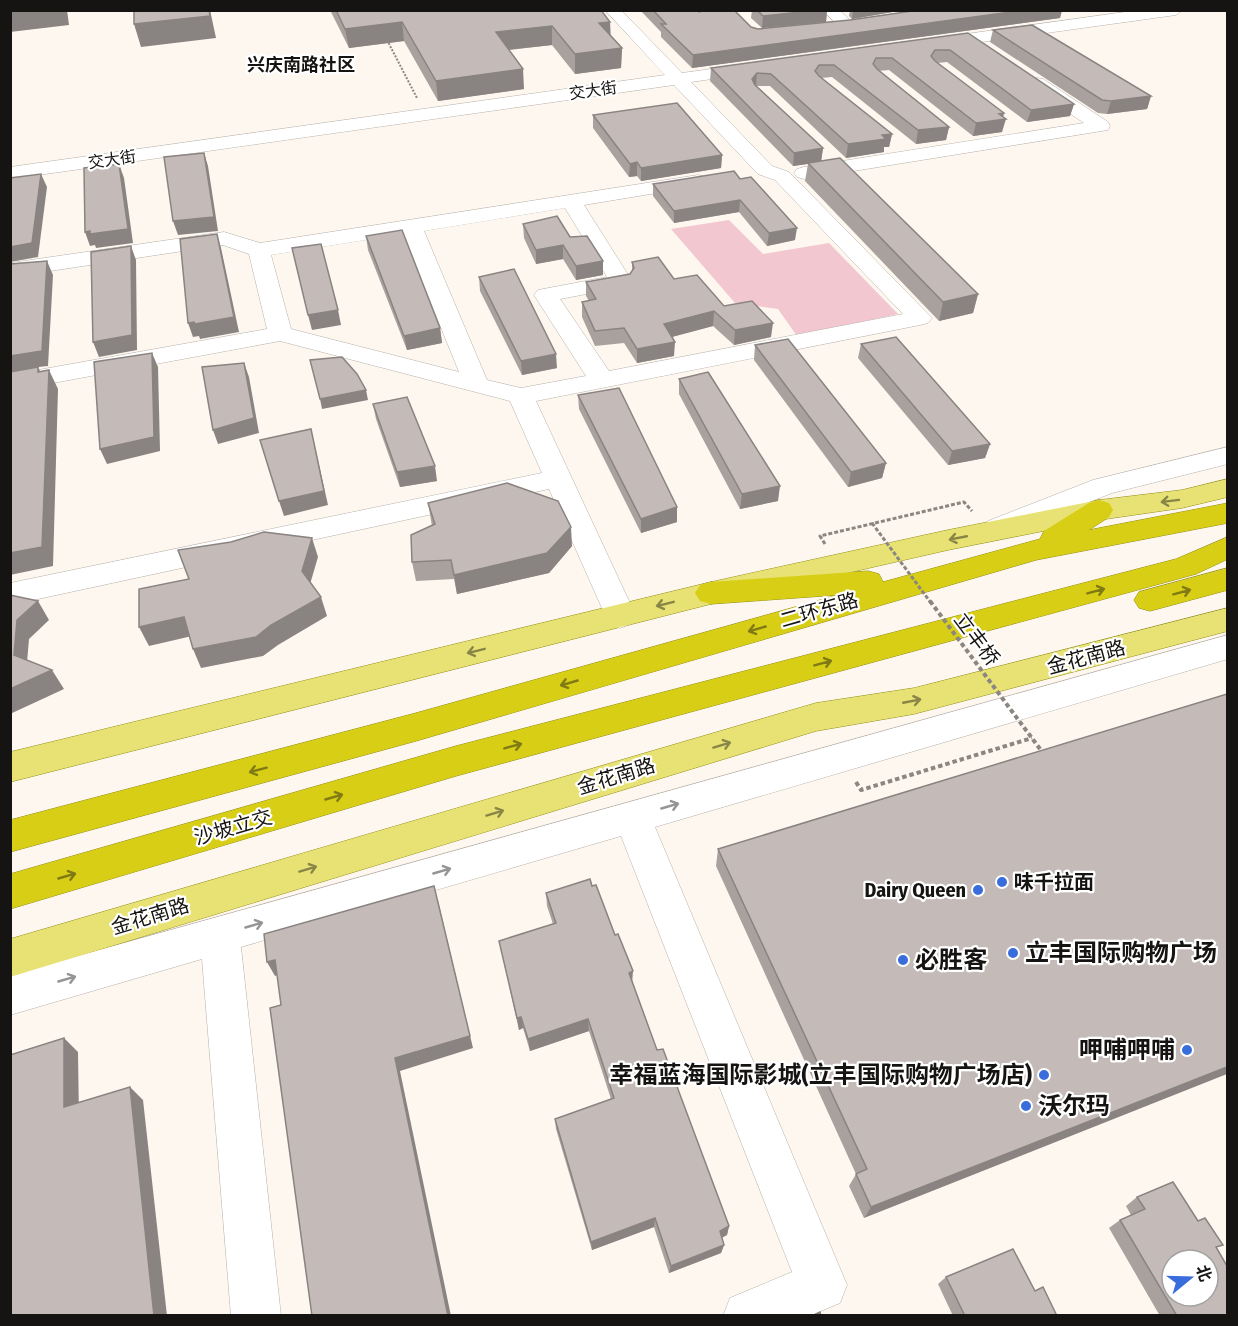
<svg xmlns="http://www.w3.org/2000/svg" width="1238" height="1326" font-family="'Fira Sans Condensed','Noto Sans SC',sans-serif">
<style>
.green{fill:#f2c7d0}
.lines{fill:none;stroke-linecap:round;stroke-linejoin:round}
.minor-casing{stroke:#b6b0aa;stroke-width:1}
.major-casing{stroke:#938d14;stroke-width:1}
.highway-casing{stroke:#938d14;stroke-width:1}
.path-far2{stroke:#8a8681;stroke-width:2;stroke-dasharray:2 1.5;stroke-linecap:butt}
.path-far1{stroke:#8a8681;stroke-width:3;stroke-dasharray:4 2;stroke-linecap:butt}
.path{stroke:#8a8681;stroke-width:4;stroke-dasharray:4.5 3;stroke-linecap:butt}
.minor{fill:#fff;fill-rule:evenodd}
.major{fill:#e7e273;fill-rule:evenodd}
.highway{fill:#d7ce15;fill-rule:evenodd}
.path-bridge-far1{stroke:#8a8681;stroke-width:3;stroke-dasharray:4 2;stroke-linecap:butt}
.path-bridge{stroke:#8a8681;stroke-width:4;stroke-dasharray:4.5 3;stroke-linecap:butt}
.wall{fill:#a9a19e}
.shaded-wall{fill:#898381}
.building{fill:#c4bbb8;stroke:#898381;stroke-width:1.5;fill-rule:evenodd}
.oneway{stroke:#898547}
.oneway2{stroke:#807a14}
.oneway3{stroke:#969594}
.poi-dot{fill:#396ddc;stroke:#fff;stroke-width:2}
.labels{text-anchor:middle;stroke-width:4.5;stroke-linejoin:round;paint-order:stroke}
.far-street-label{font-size:16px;fill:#161412;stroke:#fff}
.far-neighbourhood-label{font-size:18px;font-weight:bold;fill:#161412;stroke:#fff}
.street-label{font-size:20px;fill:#161412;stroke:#fff}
.poi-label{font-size:20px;font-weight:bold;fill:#161412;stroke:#fff;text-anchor:start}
.near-poi-label{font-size:24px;font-weight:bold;fill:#161412;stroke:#fff;text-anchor:start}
</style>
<rect width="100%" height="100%" fill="#fdf7ef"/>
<path class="green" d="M729,220L763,254L829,243L898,314L797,336L778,309L735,303L671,229Z"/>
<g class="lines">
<g class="minor-casing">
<g id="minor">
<path d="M605,10H621L682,73L755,63L761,64L764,68L761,72L691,82L772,166L789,172L932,318L928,323L920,325L536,401L636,616L631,624L620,628L609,624L549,489L10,605V583L542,473L510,401L280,341L10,391V375L267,329L249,254L223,245L10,277V263L224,232L260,243L698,175L705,177L708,181L705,185L584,205L632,281L629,286L560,299L609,371L903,314L775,180L758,174L674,85L10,179V167L665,75ZM565,208L607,277L538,290L534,295L586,376L521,388L487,380L424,231ZM403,234L459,372L291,329L271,255Z"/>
<path d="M822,10H839L851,21L922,10H965L958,15L848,31L842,29Z"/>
<path d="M1139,10H1183L1176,15L931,49L923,44L931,39Z"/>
<path d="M1037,78L1043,79L1108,122L1110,126L1108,130L804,179L797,177L794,173L797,169L804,167L1084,123L1031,87L1028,83L1031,79Z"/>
<path d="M1228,447V464L1112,493L998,538L988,535L983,528L988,521L1093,480Z"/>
<path d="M1228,635V659L655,827L847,1285L840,1303L809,1316H723L730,1298L792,1272L621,836L241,947L281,1316H231L202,959L10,1015V975Z"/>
</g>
</g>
<g class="major-casing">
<g id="major">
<path d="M1228,479V497L1182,508L1099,520L948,550L711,604L10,782V752L711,582L948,530L1099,500L1182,490Z"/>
<path d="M1228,608V631L914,714L816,731L10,977V939L816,703L914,688Z"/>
</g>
</g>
<g class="highway-casing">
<g id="highway">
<path d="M1099,500L1109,503L1113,510L1109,517L1089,530L1228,503V523L1036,560L416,741L10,852V820L416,713L838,595L711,604L700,601L695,593L700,585L711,582L868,571L879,574L883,582L1040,539L1044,531L1089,503Z"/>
<path d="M1228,537V559L1196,574L456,776L10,909V874L456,746L1176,559Z"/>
<path d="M1228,568V590L1150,611L1139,608L1134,600L1139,592Z"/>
</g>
</g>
<path class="path-far2" d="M387,40L417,98"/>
<path class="path-far1" d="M825,544L820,536L964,502L972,511"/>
<path class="path" d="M856,782L861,790L1032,738"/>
<use href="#minor" class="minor"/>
<use href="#major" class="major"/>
<use href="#highway" class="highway"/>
<path class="path-bridge-far1" d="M872,523L931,603"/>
<path class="path-bridge" d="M930,601L1043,753"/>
</g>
<g class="wall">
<path d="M330,10H601L610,36L622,48L621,68L575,74L552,45L509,50L524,89L438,101L404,41L349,48Z"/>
<path d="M640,10H697L758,29L850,20L919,10H1062L1060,18L692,68L661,37V32Z"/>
<path d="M752,10H827L826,22L762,28L751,18Z"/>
<path d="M850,10H904L852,19L849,16Z"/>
<path d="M993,30L1151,96L1147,109L1107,114L1098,113L990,42Z"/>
<path d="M968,33L1074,104L1070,116L1027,122L947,62L937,63L1003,117L1002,132L973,136L889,70L878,71L949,127L946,140L916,144L832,77L821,78L892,134L889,147H884V152L846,158L770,86H756L823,148L821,161L978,294L973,313L939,321L805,181L808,164L793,166L710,81L711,68Z"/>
<path d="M593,115L722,155L721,168L641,181L637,176L629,177L593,128Z"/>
<path d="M734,171L795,240L767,246L739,212L674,223L653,196V184Z"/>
<path d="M523,224L603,261V275L576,280L563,259L536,264L524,238Z"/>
<path d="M366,236L440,328L442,343L407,350L368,250Z"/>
<path d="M632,262L674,279L724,306L771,337L734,345L713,326L672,337L674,356L637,363L624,343L595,346L582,317V302L589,301L586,296V282L630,274L632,271Z"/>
<path d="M479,277L557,368L522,375L480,291Z"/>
<path d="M861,344L990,444L985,458L948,465L858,358Z"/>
<path d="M755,345L886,463L882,478L848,487L754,360Z"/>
<path d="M679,379L778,501L740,509L679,394Z"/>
<path d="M578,395L677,507V522L641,533L579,409Z"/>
<path d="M373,404L437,481L400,487L376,419Z"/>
<path d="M428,503L572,546L549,573L457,594L454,579L416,581L412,562L432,526Z"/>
<path d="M1227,694L864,1218L849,1186L856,1174L716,866L718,849Z"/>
<path d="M546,893L632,983L657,1050L729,1226L727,1235L722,1237L724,1245L721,1253L669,1273L654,1227L592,1250L556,1129L555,1119L611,1099L589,1031L530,1051L523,1028L519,1030L499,941L553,924L547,906Z"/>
<path d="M1137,1197L1217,1248L1227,1316H1160L1109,1228L1120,1220L1131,1215L1126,1206Z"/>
<path d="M946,1277L1035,1291L1057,1316H953L938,1284Z"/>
</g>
<g class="shaded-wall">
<path d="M10,10H67L69,25L10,32Z"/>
<path d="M210,10L216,38L141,47L134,24Z"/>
<path d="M820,10H827L826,22L762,28L763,16Z"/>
<path d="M853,10H904L852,19Z"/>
<path d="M1026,10H1062L1060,18L692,68L693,55Z"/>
<path d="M402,22L404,41L349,48L345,29Z"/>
<path d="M610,22L611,41L599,23Z"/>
<path d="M552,26V45L497,51L496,32Z"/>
<path d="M622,48L621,68L575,74V54Z"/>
<path d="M523,69L524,89L438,101L436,81Z"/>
<path d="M757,73L756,86L752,79Z"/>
<path d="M1151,96L1147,109L1107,114L1111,101Z"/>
<path d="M1074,104L1070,116L1027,122L1031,110Z"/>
<path d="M1004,113L1003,119H1006L1002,132L973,136L976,123L999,114Z"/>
<path d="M949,127L946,140L916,144L918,130Z"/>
<path d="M892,134L889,147H884V152L846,158L848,144L882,135Z"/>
<path d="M823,148L821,162L793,166L794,153Z"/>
<path d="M204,153L208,166L218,231L178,235L173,221Z"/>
<path d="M722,155L721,168L641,181V168Z"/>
<path d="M637,162V176L629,177L630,164Z"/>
<path d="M119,164L124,178L133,243L96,248L95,245L90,246L85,232Z"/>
<path d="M41,174L47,187L38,257L10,262V247Z"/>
<path d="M740,200L739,212L674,223V211Z"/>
<path d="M797,228L795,240L767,246L769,233Z"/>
<path d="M217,234L221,248L239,332L200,339L199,336L193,337L188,323Z"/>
<path d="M563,245V259L536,264V250Z"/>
<path d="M131,246L136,260L137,350L99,357L93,342Z"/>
<path d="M47,261L53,275L48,366L38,367L47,386L38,372V367L10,372V356Z"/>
<path d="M603,261V275L576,280V266Z"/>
<path d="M978,294L973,313L939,321L943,302Z"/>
<path d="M338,310L341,325L312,330L308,315Z"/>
<path d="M714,311L713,326L664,339V324Z"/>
<path d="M773,323L771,337L734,345L735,330Z"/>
<path d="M440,328L442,343L407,350L404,336Z"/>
<path d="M675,342L674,356L637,363V349Z"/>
<path d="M152,353L158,367L160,451L107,464L100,449Z"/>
<path d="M556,354L557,368L522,375L521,361Z"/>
<path d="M244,363L249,377L259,433L218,444L213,430Z"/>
<path d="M49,370L58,389L53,566L10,575V553Z"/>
<path d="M366,390L368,400L322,409L320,399Z"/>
<path d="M311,429L328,505L284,516L279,501Z"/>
<path d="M990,444L985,458L948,465L952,451Z"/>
<path d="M886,463L882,478L848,487L851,472Z"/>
<path d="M435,466L437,481L400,487L397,472Z"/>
<path d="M780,486L778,501L740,509L742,494Z"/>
<path d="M677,507V522L641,533V519Z"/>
<path d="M571,527L572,546L549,573L457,594L454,575Z"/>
<path d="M312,538L318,557L308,591L302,571Z"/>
<path d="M321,597L327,616L278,645L263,656L201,668L193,649L271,625Z"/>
<path d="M38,601L49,620L29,639L26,674L14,655L17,620Z"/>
<path d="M184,617L192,636L149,646L139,627Z"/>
<path d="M52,670L64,689L10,714V689Z"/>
<path d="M438,901L473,1048L400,1071L451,1316H448L395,1058Z"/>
<path d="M275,960L283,973L275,976L267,962Z"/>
<path d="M633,971L632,984L629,973Z"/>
<path d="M521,1017L523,1028L519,1030L517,1018Z"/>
<path d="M588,1019L589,1031L530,1051L528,1039Z"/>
<path d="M64,1038L78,1052L79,1120L64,1107Z"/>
<path d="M1227,1067V1074L864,1218L871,1207Z"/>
<path d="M130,1087L143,1100L167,1316H154Z"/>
<path d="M655,1218L654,1227L592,1250L591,1242Z"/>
<path d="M729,1226L727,1235L718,1240L720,1231Z"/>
<path d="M724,1245L721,1253L669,1273L671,1266Z"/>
</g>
<g class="building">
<path d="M134,10H209L210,16L134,24Z"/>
<path d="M336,10H601L610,22L599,23L622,48L575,54L552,26L496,32L523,69L436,81L402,22L345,29Z"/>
<path d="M653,10H697L699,12L707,10H734L751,27L758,29L850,20L919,10H1026L693,55L661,24H666Z"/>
<path d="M757,10H820L763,16Z"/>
<path d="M1032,25L1151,96L1111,101L1102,100L993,30Z"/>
<path d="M968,33L1074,104L1031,110L950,50H935L931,56L935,61L1004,113L999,114L1006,119L976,123L892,58H876L873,64L877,69L949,127L918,130L834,65H819L815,71L819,76L892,134L882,135L886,139L848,144L771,74L757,73L752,79L755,85L823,148L794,153L711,68Z"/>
<path d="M677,103L722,155L641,168L637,162L630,164L593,115Z"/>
<path d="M204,153L214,217L173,221L164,157Z"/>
<path d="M840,158L978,294L943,302L808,163Z"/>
<path d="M119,164L128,229L90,234V231L85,232L84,168Z"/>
<path d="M734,171L740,179L751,177L797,228L769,233L740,200L674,211L653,184Z"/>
<path d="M41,174L32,243L10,247V178Z"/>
<path d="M557,216L570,237L587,236L603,261L576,266L563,245L536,250L523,224Z"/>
<path d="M402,230L440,328L404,336L366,236Z"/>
<path d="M217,234L234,317L195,324L194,322L188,323L180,239Z"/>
<path d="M321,244L338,310L308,315L292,248Z"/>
<path d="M131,246L132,335L93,342L91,252Z"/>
<path d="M658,257L674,279L697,275L724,306L752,301L773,323L735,330L714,311L664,324L675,342L637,349L624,328L595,331L582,302L596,299L586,282L630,274L634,268L632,262Z"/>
<path d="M47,261L42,351L10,356V264Z"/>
<path d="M514,269L556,354L521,361L479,277Z"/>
<path d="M896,337L990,444L952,451L861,344Z"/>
<path d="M788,339L886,463L851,472L755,345Z"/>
<path d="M152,353L154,437L100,449L94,362Z"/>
<path d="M342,357L357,374L366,390L320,399L310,360Z"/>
<path d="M244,363L254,418L213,430L202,367Z"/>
<path d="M38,367V372L49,370L42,547L10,553V372Z"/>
<path d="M708,372L780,486L742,494L679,379Z"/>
<path d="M619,388L677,507L641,519L578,395Z"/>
<path d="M407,397L435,466L397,472L373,404Z"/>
<path d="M311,429L324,491L279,501L260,440Z"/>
<path d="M507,483L558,501L571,527L547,553L454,575L451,560L412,562L411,535L435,524L428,503Z"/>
<path d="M264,532L312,538L302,571L321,597L271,625L256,637L193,649L184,617L139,627V589L189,579L178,550L231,542Z"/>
<path d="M10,595L38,601L17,620L14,655L52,670L10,689Z"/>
<path d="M1227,694V1067L871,1207L856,1174L867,1169L718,849Z"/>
<path d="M590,879L592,886L596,885L615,935L618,934L633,971L629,973L657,1050L663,1049L729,1226L720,1231L724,1245L671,1266L655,1218L591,1242L555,1119L614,1098L588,1019L528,1039L521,1017L517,1018L499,941L556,923L546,893Z"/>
<path d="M434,886L470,1036L395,1058L448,1316H312L270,1008L281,1005L275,960L267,962L264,934Z"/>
<path d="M64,1038V1107L130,1087L154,1316H10V1055Z"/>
<path d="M1173,1182L1198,1221L1205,1218L1223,1245L1216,1247L1227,1266V1316H1177L1120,1220L1145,1209L1137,1197ZM1172,1260H1208V1296H1172Z"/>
<path d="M1013,1249L1035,1291L1043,1287L1057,1316H965L946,1277Z"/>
<path d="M820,1312L821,1316H812Z"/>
</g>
<defs><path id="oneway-shaft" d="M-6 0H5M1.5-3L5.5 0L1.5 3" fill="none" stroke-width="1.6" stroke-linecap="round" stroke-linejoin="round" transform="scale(1.5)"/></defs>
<g class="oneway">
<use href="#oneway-shaft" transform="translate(1170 501) rotate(173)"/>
<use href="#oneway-shaft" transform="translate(958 538) rotate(169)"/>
<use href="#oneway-shaft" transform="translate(665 604) rotate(166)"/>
<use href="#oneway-shaft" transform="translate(476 651) rotate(166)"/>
<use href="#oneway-shaft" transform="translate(912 701) rotate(-11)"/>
<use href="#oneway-shaft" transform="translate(722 745) rotate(-17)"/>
<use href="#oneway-shaft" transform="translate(495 813) rotate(-17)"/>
<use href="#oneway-shaft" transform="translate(308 869) rotate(-17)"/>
</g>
<g class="oneway2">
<use href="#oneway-shaft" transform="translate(1096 591) rotate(-15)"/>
<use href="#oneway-shaft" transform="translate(1182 592) rotate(-15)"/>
<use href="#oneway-shaft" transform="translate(757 629) rotate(164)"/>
<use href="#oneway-shaft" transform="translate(823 663) rotate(-15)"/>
<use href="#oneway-shaft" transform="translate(569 683) rotate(164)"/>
<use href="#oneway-shaft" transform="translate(513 746) rotate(-15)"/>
<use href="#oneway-shaft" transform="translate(258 770) rotate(165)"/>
<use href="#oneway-shaft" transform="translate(334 797) rotate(-16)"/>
<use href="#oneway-shaft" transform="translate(67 876) rotate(-16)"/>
</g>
<g class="oneway3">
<use href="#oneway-shaft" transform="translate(670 806) rotate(-16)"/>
<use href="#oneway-shaft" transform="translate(442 871) rotate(-16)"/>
<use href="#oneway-shaft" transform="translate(254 925) rotate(-16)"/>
<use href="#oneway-shaft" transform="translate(67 979) rotate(-16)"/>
</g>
<g class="poi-dot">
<circle cx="1002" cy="882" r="6"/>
<circle cx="978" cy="890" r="6"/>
<circle cx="1013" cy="953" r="6"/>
<circle cx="903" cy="960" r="6"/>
<circle cx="1187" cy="1050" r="6"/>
<circle cx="1044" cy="1075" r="6"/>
<circle cx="1026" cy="1106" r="6"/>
</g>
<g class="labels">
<g class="far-street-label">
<text transform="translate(593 90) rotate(-8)" y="6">交大街</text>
<text transform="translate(112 159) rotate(-8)" y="6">交大街</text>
</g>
<g class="far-neighbourhood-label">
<text x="301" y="71">兴庆南路社区</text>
</g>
<g class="street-label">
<text transform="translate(819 610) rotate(-16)" y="7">二环东路</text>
<text transform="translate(977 639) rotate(53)" y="7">立丰桥</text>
<text transform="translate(1086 657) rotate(-15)" y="7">金花南路</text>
<text transform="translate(616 776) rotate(-17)" y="7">金花南路</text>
<text transform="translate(233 827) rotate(-16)" y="7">沙坡立交</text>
<text transform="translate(150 916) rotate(-17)" y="7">金花南路</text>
</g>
<g class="poi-label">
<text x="1014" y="889">味千拉面</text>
<text x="966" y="897" text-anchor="end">Dairy Queen</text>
</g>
<g class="near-poi-label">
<text x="1025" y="961">立丰国际购物广场</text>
<text x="915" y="968">必胜客</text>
<text x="1175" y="1058" text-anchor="end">呷哺呷哺</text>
<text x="1032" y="1083" text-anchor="end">幸福蓝海国际影城(立丰国际购物广场店)</text>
<text x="1038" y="1114">沃尔玛</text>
</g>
</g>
<rect width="1238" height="1326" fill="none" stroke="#161412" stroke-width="24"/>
<g transform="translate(1190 1278) rotate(71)"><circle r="28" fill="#ffffff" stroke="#a2a1a0" stroke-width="1.5"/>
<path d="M0-4.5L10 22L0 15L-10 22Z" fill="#396ddc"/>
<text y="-9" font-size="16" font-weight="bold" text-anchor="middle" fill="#161412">北</text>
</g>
</svg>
